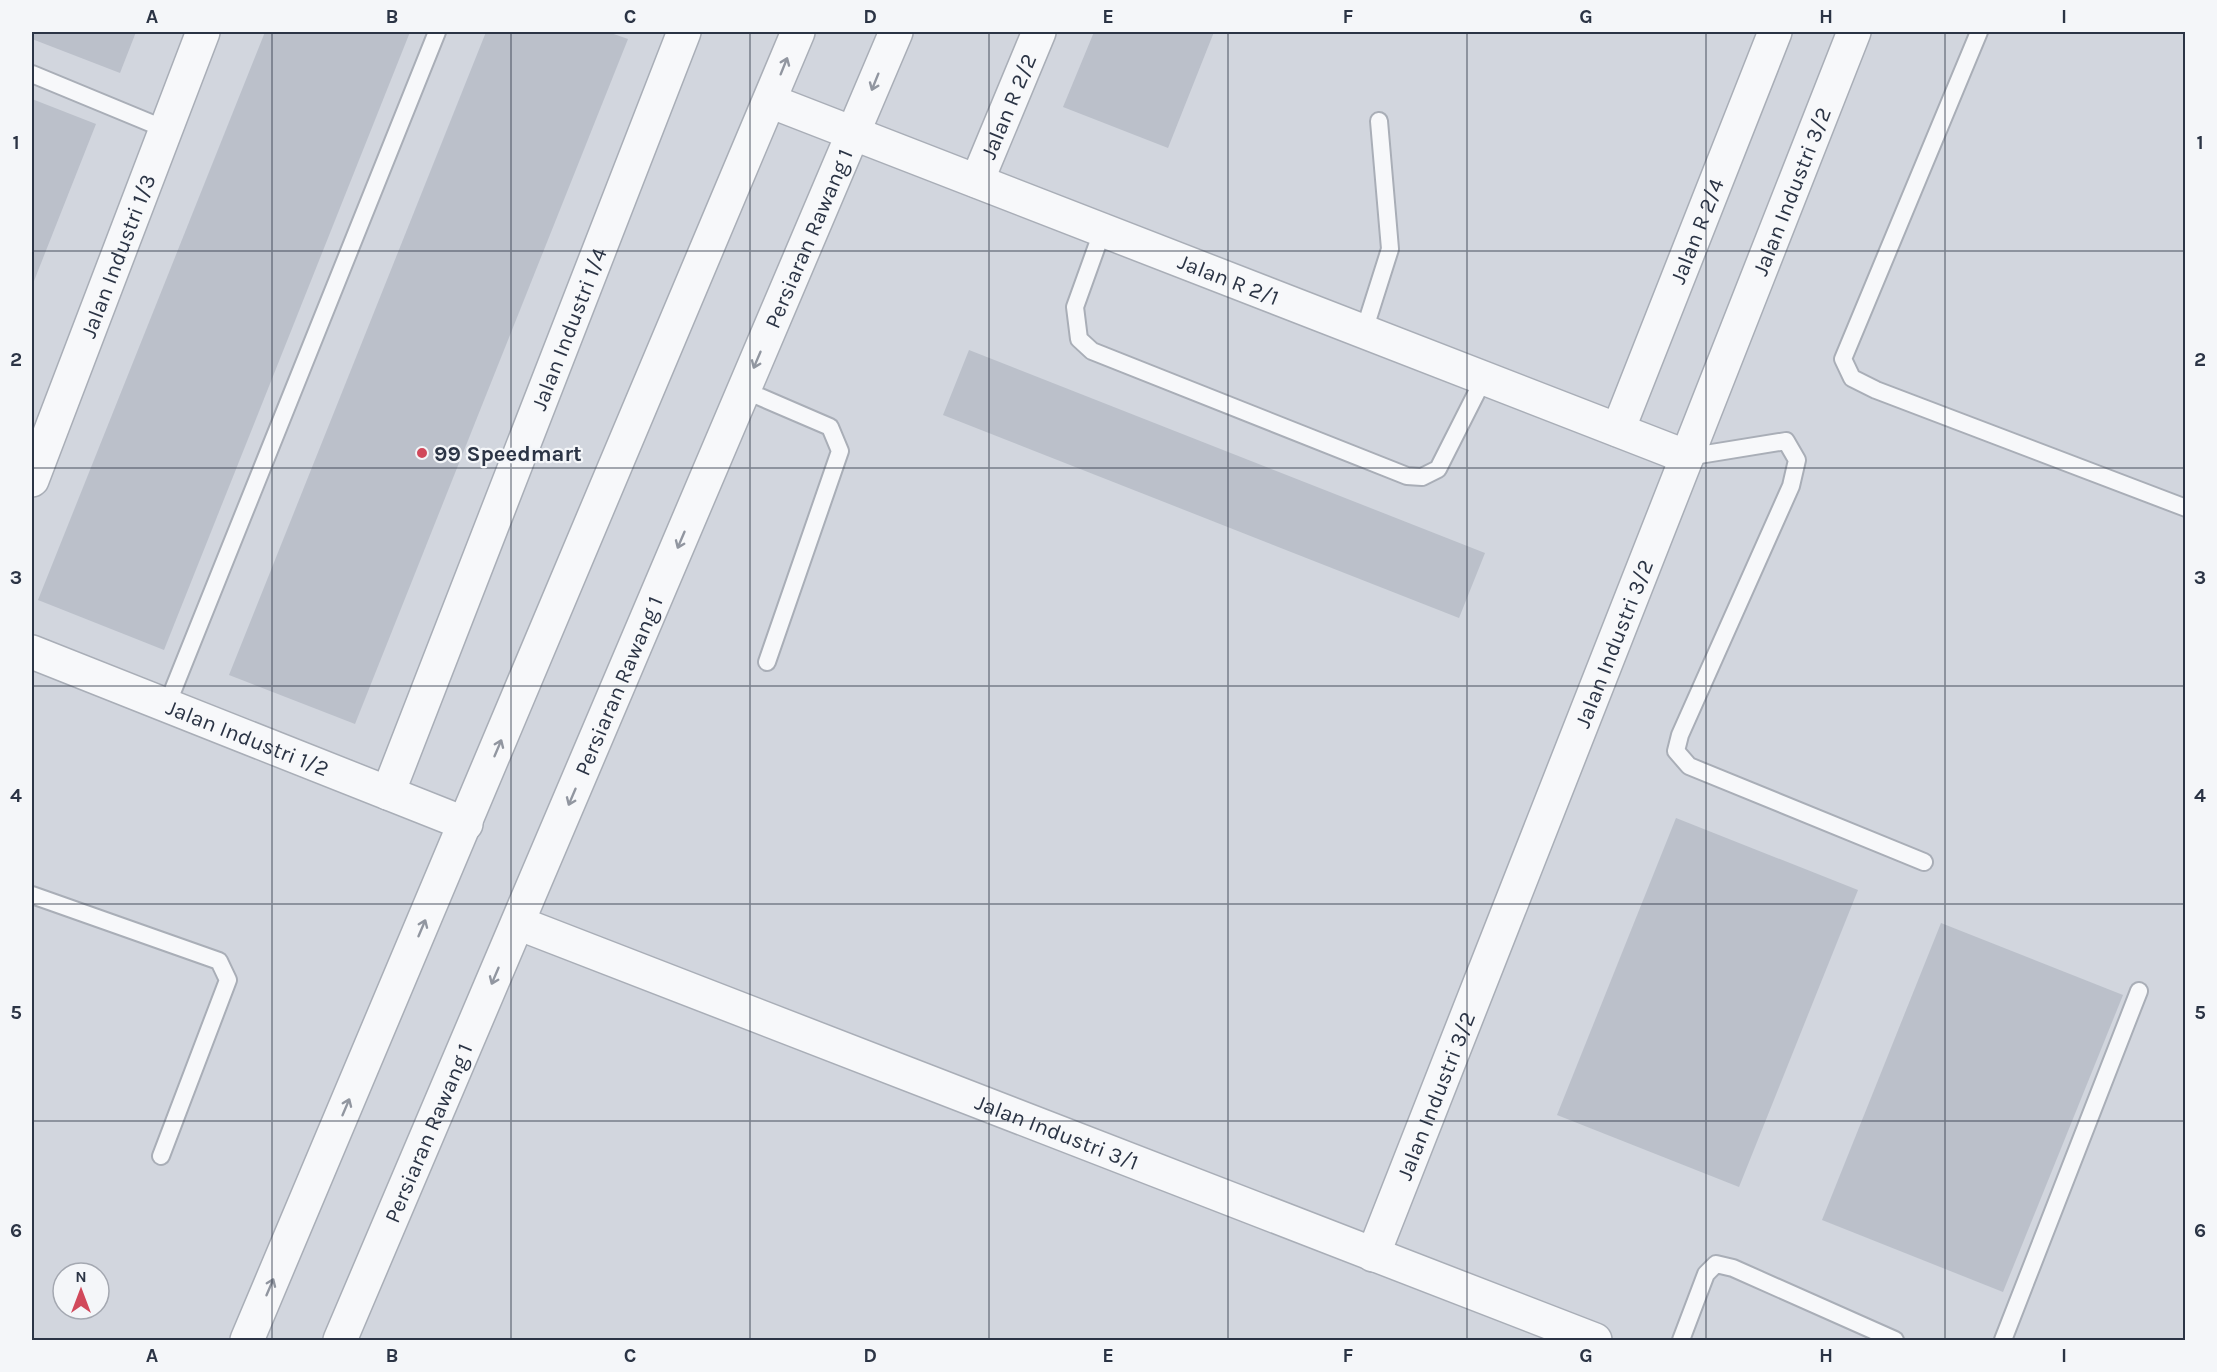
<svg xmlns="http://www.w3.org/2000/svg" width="2217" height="1372" font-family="Karla,sans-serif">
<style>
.built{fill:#d2d6de;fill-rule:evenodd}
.building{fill:#bbc0ca}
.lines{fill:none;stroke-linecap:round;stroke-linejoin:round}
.service-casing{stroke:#a9aeb7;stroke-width:20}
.minor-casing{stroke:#a9aeb7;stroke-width:36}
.tertiary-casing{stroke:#a9aeb7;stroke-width:36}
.service{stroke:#f7f8fa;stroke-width:16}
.minor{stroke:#f7f8fa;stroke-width:33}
.tertiary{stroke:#f7f8fa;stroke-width:33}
.oneway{stroke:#9196a0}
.grid{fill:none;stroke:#2b3445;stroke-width:1.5;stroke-opacity:0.55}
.poi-dot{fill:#d1495b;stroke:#f4f6f9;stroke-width:2}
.labels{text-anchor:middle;stroke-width:4.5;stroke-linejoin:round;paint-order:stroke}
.street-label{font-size:22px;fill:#2b3445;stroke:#f4f6f9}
.poi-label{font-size:22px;font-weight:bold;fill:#2b3445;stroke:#f4f6f9;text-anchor:start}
.neatline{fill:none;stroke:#2b3445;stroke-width:2}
.grid-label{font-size:20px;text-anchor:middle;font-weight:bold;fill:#2b3445}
</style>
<rect width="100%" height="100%" fill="#e4e7ec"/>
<path class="built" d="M32,32H2185V1340H32ZM63,1273H99V1309H63Z"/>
<g class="building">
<path d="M32,32H136L120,73L32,39Z"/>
<path d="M265,32H410L164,650L38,600Z"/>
<path d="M486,32H608L628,39L355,724L229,675Z"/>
<path d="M1094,32H1214L1168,148L1063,107Z"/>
<path d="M32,99L96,124L32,286Z"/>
<path d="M969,350L1485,553L1459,618L943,415Z"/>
<path d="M1676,818L1858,890L1739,1187L1557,1115Z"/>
<path d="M1941,923L2123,995L2003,1292L1822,1220Z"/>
</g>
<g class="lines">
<g class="service-casing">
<g id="service">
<path d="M1979,32L1843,359L1852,378L1876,390L2186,508"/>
<path d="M32,74L165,129"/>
<path d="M1103,229L1075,307L1079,339L1092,351L1407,476L1422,477L1438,469L1484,378"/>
<path d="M1364,331L1390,249L1379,121"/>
<path d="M744,390L830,427L840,451L767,662"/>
<path d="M1687,457L1786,441L1797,460L1791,486L1680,735L1676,751L1689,766L1924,862"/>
<path d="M167,705L437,32"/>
<path d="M32,895L219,961L228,980L161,1156"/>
<path d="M1681,1340L1706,1274L1716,1264L1733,1268L1895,1340"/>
<path d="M2003,1340L2139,991"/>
</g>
</g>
<g class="minor-casing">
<g id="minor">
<path id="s1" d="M770,101L1687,457"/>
<path id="s2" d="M977,181L1039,32"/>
<path id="s3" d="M1618,430L1775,32"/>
<path id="s4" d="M32,480L203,32"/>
<path id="s5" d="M32,652L466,824"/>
<path id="s6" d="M388,793L684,32"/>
<path id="s7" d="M518,923L1595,1340"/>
<path id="s8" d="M1373,1255L1854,32"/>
</g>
</g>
<g class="tertiary-casing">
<g id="tertiary">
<path d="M247,1340L798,32"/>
<path id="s9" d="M340,1340L896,32"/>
</g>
</g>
<use href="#service" class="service"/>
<use href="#minor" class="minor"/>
<use href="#tertiary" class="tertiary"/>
</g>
<defs><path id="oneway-shaft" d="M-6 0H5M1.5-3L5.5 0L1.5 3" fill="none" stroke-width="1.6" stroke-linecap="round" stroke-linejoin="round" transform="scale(1.5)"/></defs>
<g class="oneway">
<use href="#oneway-shaft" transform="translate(784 66) rotate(-68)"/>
<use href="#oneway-shaft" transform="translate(875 82) rotate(112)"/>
<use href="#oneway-shaft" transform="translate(757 360) rotate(113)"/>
<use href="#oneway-shaft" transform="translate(681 540) rotate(113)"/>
<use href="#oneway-shaft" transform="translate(498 748) rotate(-67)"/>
<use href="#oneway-shaft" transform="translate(572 797) rotate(113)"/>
<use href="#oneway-shaft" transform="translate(422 928) rotate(-67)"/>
<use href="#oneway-shaft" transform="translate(495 976) rotate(113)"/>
<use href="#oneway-shaft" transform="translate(346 1107) rotate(-67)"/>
<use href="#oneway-shaft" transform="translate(270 1287) rotate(-67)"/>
</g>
<path class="grid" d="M272,32V1340M511,32V1340M750,32V1340M989,32V1340M1228,32V1340M1467,32V1340M1706,32V1340M1945,32V1340M32,251H2186M32,468H2186M32,686H2186M32,904H2186M32,1121H2186"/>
<circle class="poi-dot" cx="422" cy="453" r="6"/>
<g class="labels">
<g class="street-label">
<text dy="8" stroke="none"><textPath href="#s2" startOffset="81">Jalan R 2/2</textPath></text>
<text dy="8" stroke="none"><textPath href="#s8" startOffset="1143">Jalan Industri 3/2</textPath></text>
<text dy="8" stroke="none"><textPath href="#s3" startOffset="214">Jalan R 2/4</textPath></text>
<text dy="8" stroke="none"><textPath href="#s9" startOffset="1197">Persiaran Rawang 1</textPath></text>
<text dy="8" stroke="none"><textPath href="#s4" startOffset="240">Jalan Industri 1/3</textPath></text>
<text dy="8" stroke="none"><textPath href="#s1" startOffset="492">Jalan R 2/1</textPath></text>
<text dy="8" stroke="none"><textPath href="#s6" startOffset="498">Jalan Industri 1/4</textPath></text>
<text dy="8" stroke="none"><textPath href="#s8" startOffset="657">Jalan Industri 3/2</textPath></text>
<text dy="8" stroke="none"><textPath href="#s9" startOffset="711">Persiaran Rawang 1</textPath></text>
<text dy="8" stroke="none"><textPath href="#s5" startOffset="232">Jalan Industri 1/2</textPath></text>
<text dy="8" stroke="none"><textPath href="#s8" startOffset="171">Jalan Industri 3/2</textPath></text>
<text dy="8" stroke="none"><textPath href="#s7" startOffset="578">Jalan Industri 3/1</textPath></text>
<text dy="8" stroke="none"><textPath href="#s9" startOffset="225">Persiaran Rawang 1</textPath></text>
</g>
<g class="poi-label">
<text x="434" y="461">99 Speedmart</text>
</g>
</g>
<rect width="2217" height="1372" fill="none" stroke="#f4f6f9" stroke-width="66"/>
<g transform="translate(81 1291)"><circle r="28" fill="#f4f6f9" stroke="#a4a8b1" stroke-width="1.5"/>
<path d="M0-4.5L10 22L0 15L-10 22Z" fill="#d1495b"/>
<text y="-9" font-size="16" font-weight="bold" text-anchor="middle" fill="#2b3445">N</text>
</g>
<rect x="33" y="33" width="2151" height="1306" class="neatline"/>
<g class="grid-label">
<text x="152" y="23">A</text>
<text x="392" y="23">B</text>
<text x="630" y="23">C</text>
<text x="870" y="23">D</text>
<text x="1108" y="23">E</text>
<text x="1348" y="23">F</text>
<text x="1586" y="23">G</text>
<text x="1826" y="23">H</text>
<text x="2064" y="23">I</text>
<text x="16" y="149">1</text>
<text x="2200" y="149">1</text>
<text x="16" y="366">2</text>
<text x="2200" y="366">2</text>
<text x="16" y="584">3</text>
<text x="2200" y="584">3</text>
<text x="16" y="802">4</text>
<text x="2200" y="802">4</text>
<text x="16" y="1019">5</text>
<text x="2200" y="1019">5</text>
<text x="16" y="1237">6</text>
<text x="2200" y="1237">6</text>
<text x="152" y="1362">A</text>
<text x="392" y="1362">B</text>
<text x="630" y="1362">C</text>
<text x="870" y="1362">D</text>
<text x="1108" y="1362">E</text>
<text x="1348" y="1362">F</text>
<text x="1586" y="1362">G</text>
<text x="1826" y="1362">H</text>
<text x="2064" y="1362">I</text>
</g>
</svg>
